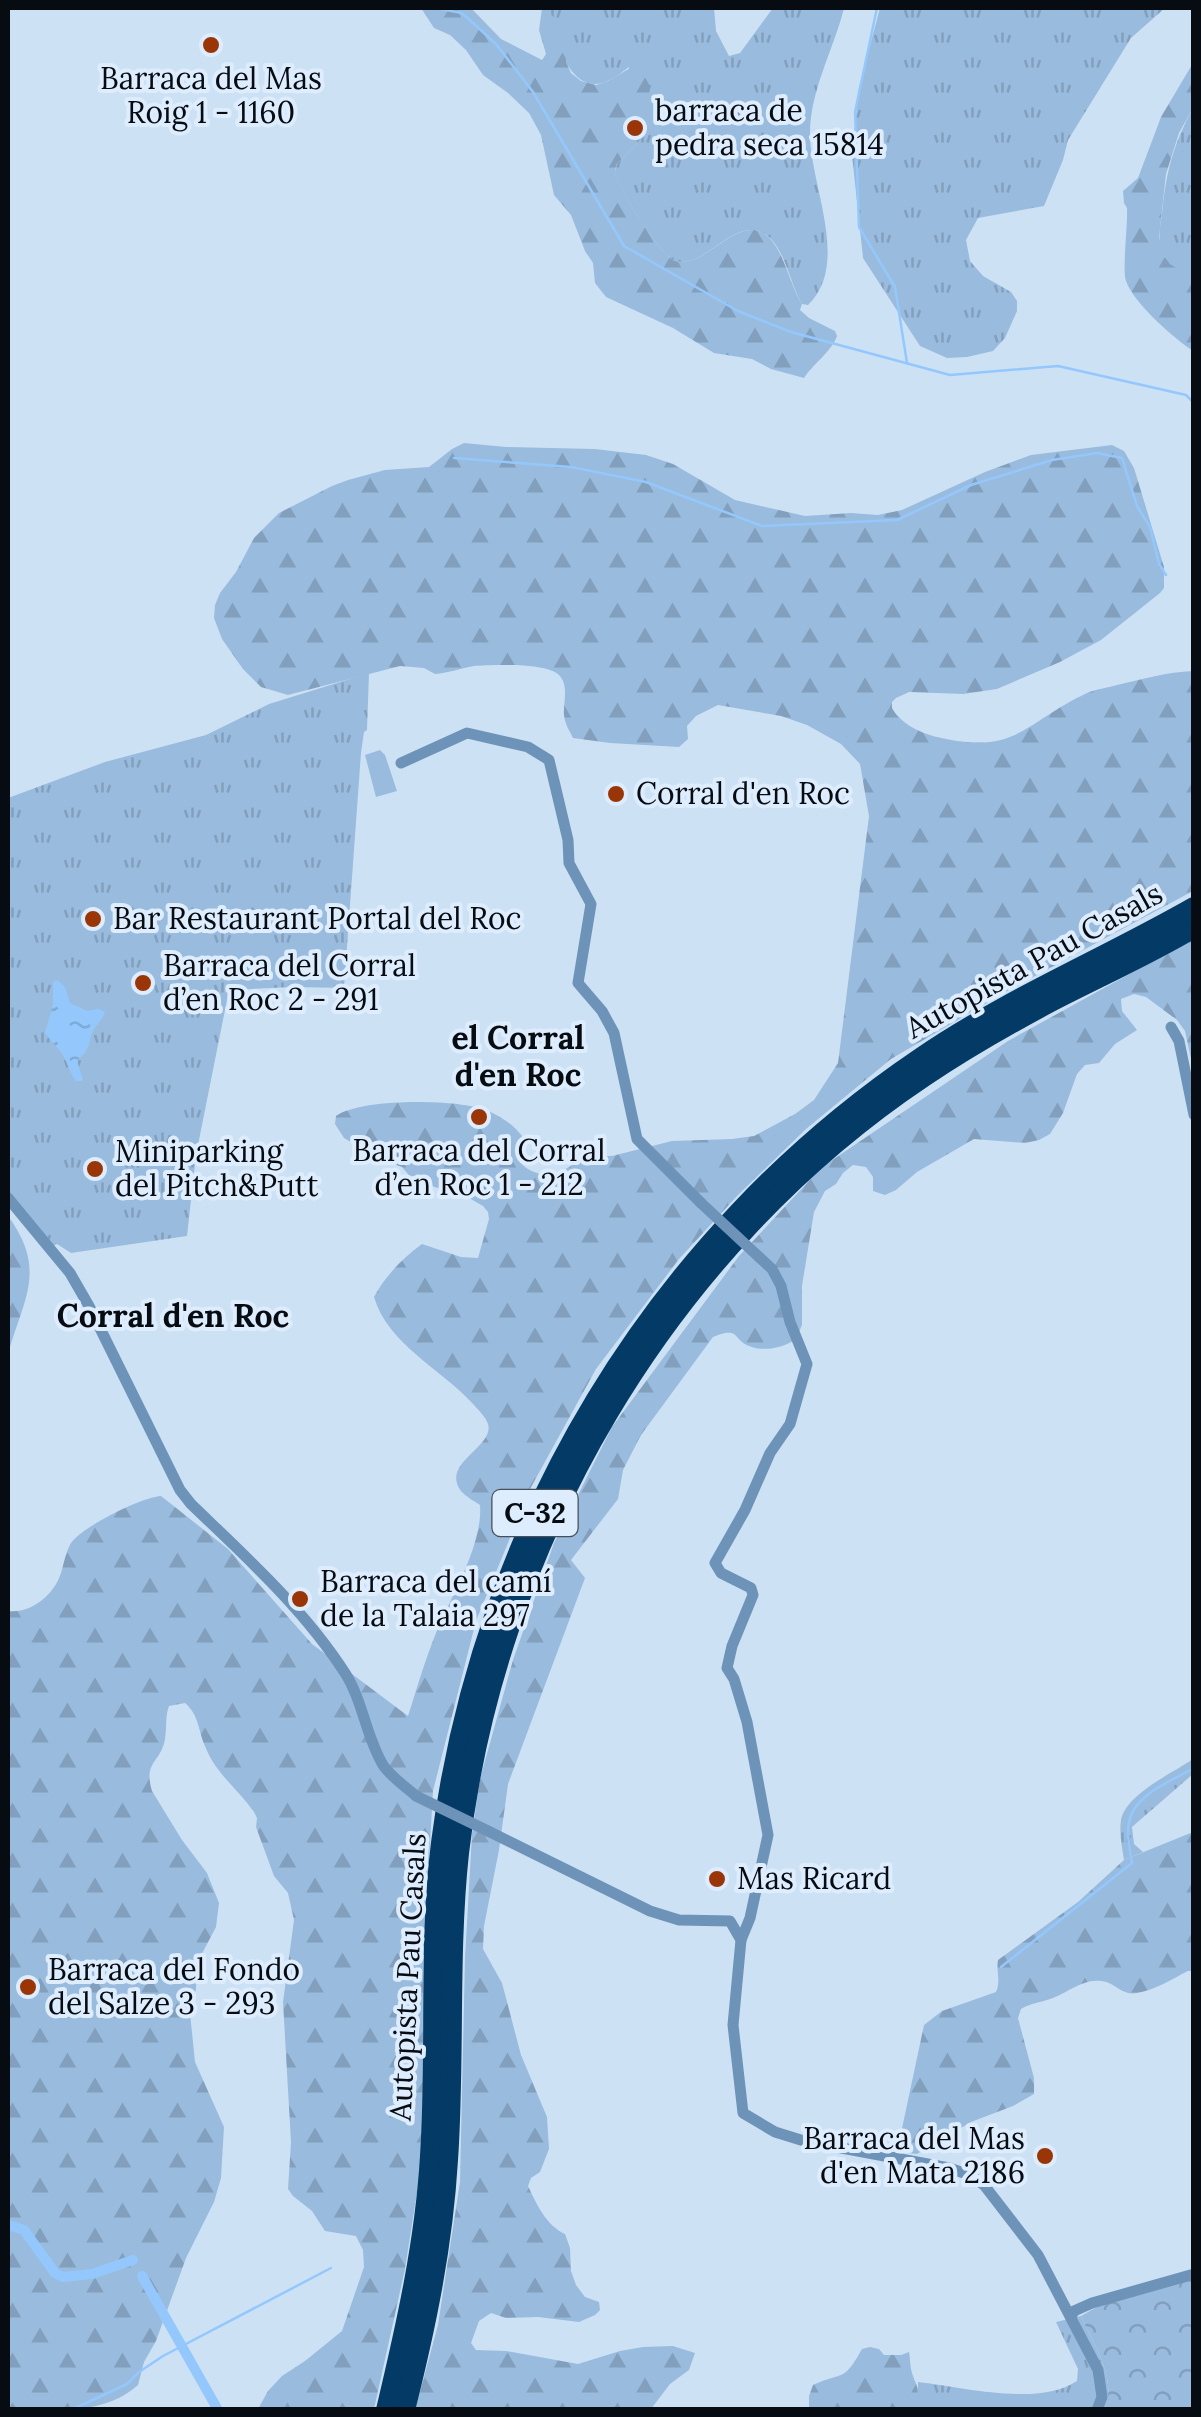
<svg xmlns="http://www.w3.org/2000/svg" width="1201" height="2417" font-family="Lora,serif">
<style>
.grass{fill:url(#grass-tufts)}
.forest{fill:url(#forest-firs)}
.park{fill:url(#park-crowns)}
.pitch{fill:#99bbde}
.water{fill:url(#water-ripples)}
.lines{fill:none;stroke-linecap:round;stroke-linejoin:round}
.stream{stroke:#94c8fd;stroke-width:2.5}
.canal{stroke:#94c8fd;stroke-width:10}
.minor{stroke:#6e93b8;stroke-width:11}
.motorway{stroke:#043a66;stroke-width:20}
.minor-bridge{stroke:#6e93b8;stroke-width:11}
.poi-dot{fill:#9a3507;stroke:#deedfe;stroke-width:4}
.labels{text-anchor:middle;stroke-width:8;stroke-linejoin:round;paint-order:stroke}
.shield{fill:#deedfe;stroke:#475059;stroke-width:2.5}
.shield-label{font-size:28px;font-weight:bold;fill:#060c12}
.poi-label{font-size:30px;fill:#060c12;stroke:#deedfe;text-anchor:start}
.street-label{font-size:30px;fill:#060c12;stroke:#deedfe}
.neighbourhood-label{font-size:32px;font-weight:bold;fill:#060c12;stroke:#deedfe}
</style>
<defs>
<pattern id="grass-tufts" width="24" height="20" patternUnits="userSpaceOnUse" patternTransform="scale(2.5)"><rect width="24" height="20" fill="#99bbde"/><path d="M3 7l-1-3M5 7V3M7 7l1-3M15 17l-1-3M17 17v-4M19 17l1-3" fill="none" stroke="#82a0bd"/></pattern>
<pattern id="forest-firs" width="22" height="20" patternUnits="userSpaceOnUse" patternTransform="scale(2.5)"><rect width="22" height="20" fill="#99bbde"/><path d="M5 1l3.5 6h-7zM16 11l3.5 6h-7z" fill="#82a0bd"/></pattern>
<pattern id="park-crowns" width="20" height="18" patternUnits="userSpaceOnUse" patternTransform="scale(2.5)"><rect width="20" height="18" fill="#99bbde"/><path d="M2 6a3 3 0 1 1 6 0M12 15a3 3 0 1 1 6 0" fill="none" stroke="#82a0bd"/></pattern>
<pattern id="water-ripples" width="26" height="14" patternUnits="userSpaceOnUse" patternTransform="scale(2.5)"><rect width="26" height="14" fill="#94c8fd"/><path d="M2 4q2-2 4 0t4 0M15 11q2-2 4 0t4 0" fill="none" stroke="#7eabd8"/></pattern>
</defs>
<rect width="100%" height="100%" fill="#cde1f5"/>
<g class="grass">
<path d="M545,8H714L716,31L729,56L740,53L773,8H844C834,49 810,90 810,134C810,185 851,264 808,305L802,304C790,285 784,241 761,232C732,220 704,269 675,261C662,258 617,186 615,173C615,170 616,168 616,165L642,138L629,67C621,73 612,80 602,83C567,92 554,33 545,8Z"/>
<path d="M880,8H1165L1131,38L1068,140L1063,160L1044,206L978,218L966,240L970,261L983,276L1011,292L1017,301V311L1005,338L993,351L967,357L947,358L920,346L863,258L852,155L859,87Z"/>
<path d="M1193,108V278C1181,272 1169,267 1163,254C1157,242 1160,227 1162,214C1166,172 1173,145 1193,108Z"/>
<path d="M369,673L367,730L364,732L361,753L344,988L293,987L229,990L196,1155L187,1236L71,1253L57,1244L47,1250L8,1196V798L105,762L206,735L269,704Z"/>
<path d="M1193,1759V1774L1132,1827L1134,1844L1143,1852L1124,1860C1122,1846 1119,1834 1121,1820C1126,1794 1173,1773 1193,1759Z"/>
<path d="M1081,2316C1092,2342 1120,2382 1103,2409L908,2410L918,2391V2382C963,2387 1038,2407 1077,2381L1078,2369L1056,2322Z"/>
</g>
<g class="forest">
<path d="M421,8H471L501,39L542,60L546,54L539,30L542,8H545L564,28L566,62L571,73L581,81L596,85L608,81L642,61L649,70L650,124L642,138L616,165C616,167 615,170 615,172C617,186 662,258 675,261C704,269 733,220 761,232C782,240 790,287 802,304L800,310L809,318L835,331L837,336C832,351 813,364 804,378L771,369L752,359L714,353L673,328L606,297L595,283L593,263L585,251L571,215L554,195L541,135L529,113L508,93L483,75L466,50L450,35L434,28Z"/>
<path d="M1193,63V108L1179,133L1166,174L1159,237L1164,256L1170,264L1193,278V351C1174,338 1134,304 1126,281C1122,270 1128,224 1127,208L1124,203L1123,191L1138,178L1161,117Z"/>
<path d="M464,443L506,447L595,449L646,455L673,464L735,500L805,516L851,513L878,515L902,510L985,472L1031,455L1112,445L1124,451L1134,468L1164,567V588L1160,593L1101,640L1060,662L997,689L963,694L909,692L896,698L892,702V708C900,723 920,733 937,737C1017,756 1023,723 1087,693C1096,689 1107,688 1117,685C1143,679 1167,672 1193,671V891L1009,990L891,1059L806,1129L738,1195L679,1259L596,1369L530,1489L476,1621L433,1791L423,1965V2154L405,2269L374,2409H258L268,2391L282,2376L305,2361L342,2331L364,2267L363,2250L356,2236L325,2231L312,2211L293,2196L288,2189L291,2142L283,2002L294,1920L288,1893L274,1876L256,1827L257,1818L254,1812C238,1789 215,1773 205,1746C198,1730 199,1715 185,1703L169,1706C165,1717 167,1727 165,1739C161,1763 143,1761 152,1791L182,1840L207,1873L219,1903L216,1927L197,1963L196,1989L190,2013L195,2062L224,2127L221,2178L214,2202L186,2258L156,2341L144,2362L138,2385C102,2417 52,2409 8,2410V1899L10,1877L8,1797V1611C31,1614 54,1595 61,1573C64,1563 66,1551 71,1543C82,1527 142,1497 161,1496L228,1549L312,1644L408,1716C417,1688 425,1660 436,1633C451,1596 483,1545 480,1505C474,1501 465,1496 461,1491C440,1463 495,1447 488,1424C486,1417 478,1410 474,1405C442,1369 388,1345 374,1297C385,1276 404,1257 422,1244L461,1257L478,1258L489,1219L488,1212L483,1206L469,1198L413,1180L402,1167L380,1159L344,1138L335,1124L336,1116C361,1098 457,1099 486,1110C500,1116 515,1125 524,1139L520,1162C529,1173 543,1176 557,1173C565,1171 572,1164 579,1161C589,1157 602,1156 612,1156L672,1141L732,1139L754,1136L795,1114L814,1100L838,1063L869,816L860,764L841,744L807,725L781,716L718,705L696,716L687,726L688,739L679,747L610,743L573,738C569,730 565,724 564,715C563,703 569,687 560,676C548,662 492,665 474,666C461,668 449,673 435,674L424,668L400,666L288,695L261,687L243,669L222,639L214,618L215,605L220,593L236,572L254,538L279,513L332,486L348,480L385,470L429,467L452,449Z"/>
<path d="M1193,939V1068L1185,1031L1177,1020L1146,997L1134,994L1121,999L1122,1011L1137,1030L1115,1044L1099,1063L1085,1065L1077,1074L1063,1113L1050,1134L1039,1140L1025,1143L974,1139L917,1172L896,1190L885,1195L873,1191V1177L866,1167L853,1165L843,1173L836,1184L825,1191L814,1212L802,1286V1325L796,1339C784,1348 763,1352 749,1346C732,1339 740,1326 713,1337L641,1435L623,1470L618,1499L571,1560L585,1578L508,1784L499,1850L484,1926L483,1949L502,1983L521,2055L547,2117L549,2149L540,2172L531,2178L528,2186C537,2205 546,2225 565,2234L570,2248L571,2271L576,2285L585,2297L599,2302L600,2310L595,2315L579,2322L538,2317L506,2318L491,2313L479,2321L471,2343L476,2350L506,2351L578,2364L620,2351L643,2347L673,2346L695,2353L689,2370L670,2384L651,2409L415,2410L438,2325L460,2182L465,1958L472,1834L480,1779L513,1660L554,1543L612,1427L739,1256L822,1167L1008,1041Z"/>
<path d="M8,1216C48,1270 23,1300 8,1354Z"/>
<path d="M1193,1832V1971H1188C1172,1979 1155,1990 1137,1993C1121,1996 1115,1982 1101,1981C1081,1979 1067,1994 1050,1999C1039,2003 1031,2003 1021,2009L1018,2018L1034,2078V2094L1013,2106L971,2122L917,2154L897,2152L924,2025L942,2011L996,1992C1001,1981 996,1971 998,1960L1078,1902L1124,1860Z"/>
<path d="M870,2347L879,2349L884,2355H901L909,2352C910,2357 910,2363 911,2369C916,2390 925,2388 908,2410L809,2409V2396L813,2385C844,2371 843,2383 862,2349Z"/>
</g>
<path class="park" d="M1193,2276V2409H1103C1120,2382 1092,2342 1081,2316L1102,2304Z"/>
<path class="pitch" d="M380,750L385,755L397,791L376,797L365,755Z"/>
<path class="water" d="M58,980L65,987L70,1003L87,1011L98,1009L105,1012C102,1021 95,1025 92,1033C88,1045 89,1052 77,1060L83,1081H76C69,1072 67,1060 61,1052C55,1045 50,1040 45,1033L53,1005V982Z"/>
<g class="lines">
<g class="stream">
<path d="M435,8L462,13L496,44L533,92L624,246L738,311L791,332L950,375L1058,366L1186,395L1194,403"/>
<path d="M877,8L855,112L859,227L895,287L907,363"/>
<path d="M454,458L571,467L646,482L762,526L897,520L971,485L1052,460L1097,453L1122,458L1137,506L1150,527L1159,564L1166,575"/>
<path d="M1001,1967L1132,1863C1130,1851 1126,1835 1129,1823C1133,1795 1171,1781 1194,1768"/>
<path d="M71,2410L127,2384L139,2372L163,2356L331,2268"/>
</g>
<g class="canal">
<path d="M8,2225L24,2230L55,2273L63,2277L92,2274L133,2260"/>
<path d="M142,2276L218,2410"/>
</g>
<g class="minor">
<path d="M401,763L467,733L528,747L549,760L568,840L569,863L591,904L578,983L602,1011L614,1033L637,1139L701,1203"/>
<path d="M1171,1027L1179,1041L1194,1115"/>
<path d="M8,1198L70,1273L89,1306L180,1490L191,1504C246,1557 304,1609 345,1673C363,1701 366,1737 383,1765C391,1777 406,1787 416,1796"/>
<path d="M488,1831L650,1911L679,1920L730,1921L741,1940L733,2025L743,2113L775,2132L804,2141L949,2168L970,2175L984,2185L1038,2255L1098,2370L1102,2397L1097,2410"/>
<path d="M741,1940L750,1918L768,1835L747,1722L734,1679L727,1668L732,1646L753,1595L751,1588L721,1573L715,1563L745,1510L770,1453L790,1424L807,1364L790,1322L781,1286L772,1269L759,1257"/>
<path d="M1071,2317L1074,2311L1092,2303L1194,2274"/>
</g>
<g class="motorway">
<path d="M386,2410C406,2326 425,2242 430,2156C437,2052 428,1947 441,1843C482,1526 654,1238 920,1058C1006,999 1103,959 1194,907"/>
<path d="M405,2410C426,2327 443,2245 448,2160C455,2058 448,1955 459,1853C494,1545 665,1250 924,1077C964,1050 1006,1026 1049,1003C1097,978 1147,956 1194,928"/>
</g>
<g class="minor-bridge">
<path d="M701,1203L759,1257"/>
<path d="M416,1796L488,1831"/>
</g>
</g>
<g class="poi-dot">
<circle cx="211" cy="45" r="10"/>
<circle cx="635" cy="128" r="10"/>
<circle cx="616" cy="794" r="10"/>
<circle cx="93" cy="919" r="10"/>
<circle cx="143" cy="983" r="10"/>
<circle cx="479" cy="1117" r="10"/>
<circle cx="95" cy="1169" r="10"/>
<circle cx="300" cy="1599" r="10"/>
<circle cx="717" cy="1879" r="10"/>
<circle cx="28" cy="1987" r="10"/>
<circle cx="1045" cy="2156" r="10"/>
</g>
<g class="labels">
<rect class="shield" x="492.5" y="1490" width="85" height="46" rx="8"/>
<g class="shield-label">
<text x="535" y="1523">C-32</text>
</g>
<g class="poi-label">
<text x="211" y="89" text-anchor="middle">Barraca del Mas<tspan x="211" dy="34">Roig 1 - 1160</tspan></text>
<text x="655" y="121">barraca de<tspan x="655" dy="34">pedra seca 15814</tspan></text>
<text x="636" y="804">Corral d'en Roc</text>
<text x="113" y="929">Bar Restaurant Portal del Roc</text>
<text x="163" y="976">Barraca del Corral<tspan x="163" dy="34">d’en Roc 2 - 291</tspan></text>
<text x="479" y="1161" text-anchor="middle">Barraca del Corral<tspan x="479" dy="34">d’en Roc 1 - 212</tspan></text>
<text x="115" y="1162">Miniparking<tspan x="115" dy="34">del Pitch&amp;Putt</tspan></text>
<text x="320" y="1592">Barraca del camí<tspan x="320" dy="34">de la Talaia 297</tspan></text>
<text x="737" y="1889">Mas Ricard</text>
<text x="48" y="1980">Barraca del Fondo<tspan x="48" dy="34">del Salze 3 - 293</tspan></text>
<text x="1025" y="2149" text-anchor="end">Barraca del Mas<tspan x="1025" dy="34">d'en Mata 2186</tspan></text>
</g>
<g class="street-label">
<text transform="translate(1034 961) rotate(-29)" y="10">Autopista Pau Casals</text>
<text transform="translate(408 1977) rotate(-87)" y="10">Autopista Pau Casals</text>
</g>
<g class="neighbourhood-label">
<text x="518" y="1049">el Corral<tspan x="518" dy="37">d'en Roc</tspan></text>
<text x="173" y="1327">Corral d'en Roc</text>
</g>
</g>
<rect width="1201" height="2417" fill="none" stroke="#060c12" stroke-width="20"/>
</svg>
